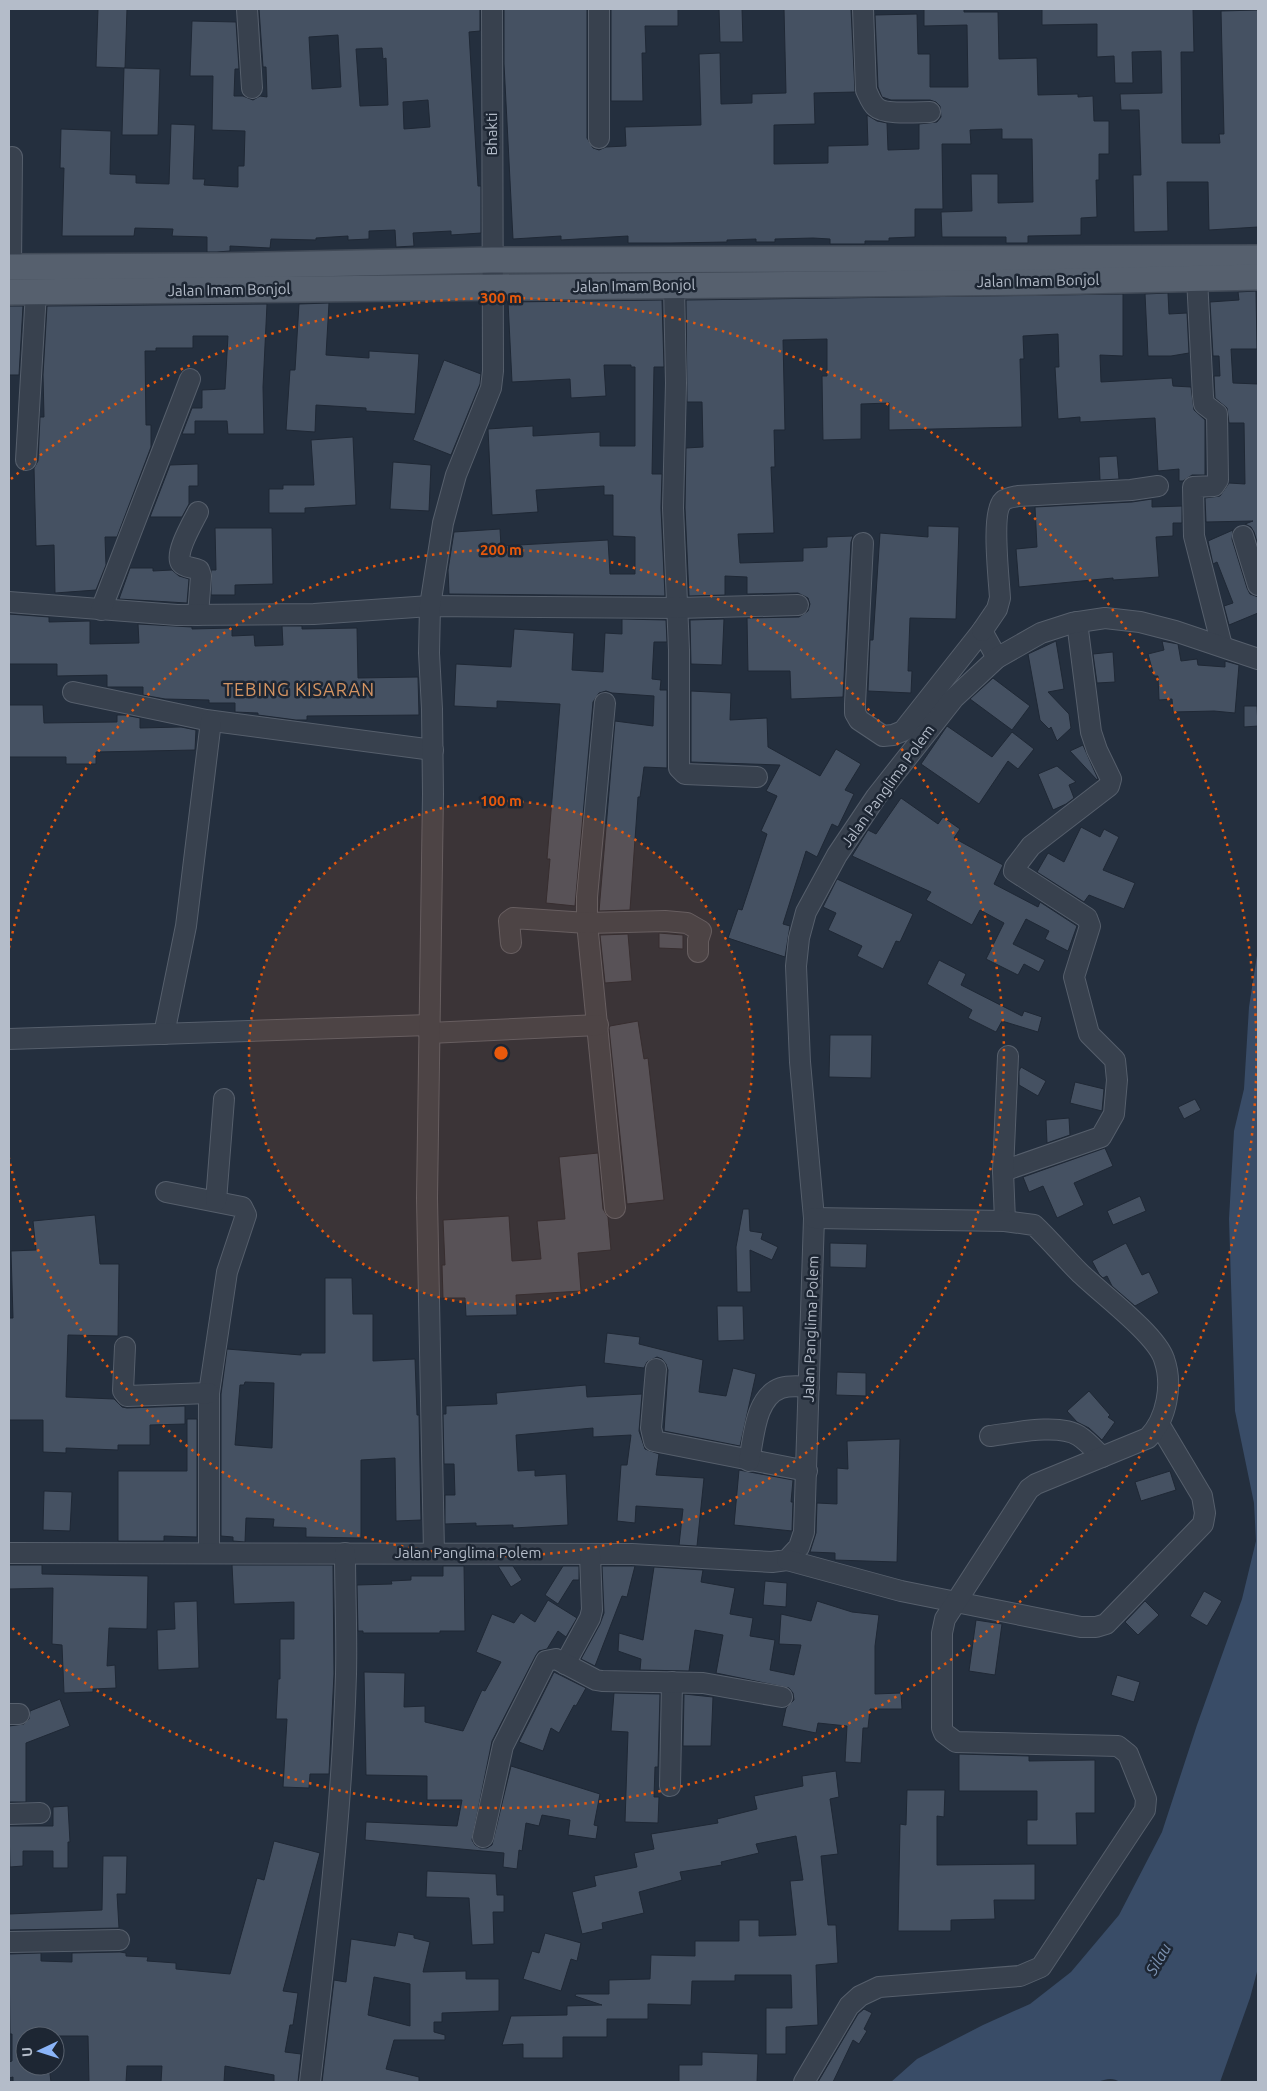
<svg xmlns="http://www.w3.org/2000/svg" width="1267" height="2091" font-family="Ubuntu,sans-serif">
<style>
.water{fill:#394c67}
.building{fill:#455162;stroke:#1f2835;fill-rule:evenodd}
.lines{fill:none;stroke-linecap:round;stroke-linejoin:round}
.minor-casing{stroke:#565f6c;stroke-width:22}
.major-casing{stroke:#414a57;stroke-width:28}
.minor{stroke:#38414e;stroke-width:20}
.major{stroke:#56606e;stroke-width:25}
.ring{fill:none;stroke:#e8590c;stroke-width:2.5;stroke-dasharray:2.5 5}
.labels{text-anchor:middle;stroke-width:5;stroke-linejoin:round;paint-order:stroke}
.street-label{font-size:15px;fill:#b4bcc9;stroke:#1d2633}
.water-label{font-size:16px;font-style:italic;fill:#7c92b1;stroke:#1d2633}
.quarter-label{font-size:18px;letter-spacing:1px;fill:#d59563;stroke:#1d2633}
.centre{fill:#e8590c;stroke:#1d2633;stroke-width:2.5}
.ring-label{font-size:15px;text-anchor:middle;font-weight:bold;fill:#e8590c;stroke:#1d2633;stroke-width:5;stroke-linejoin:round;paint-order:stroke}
</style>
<rect width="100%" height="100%" fill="#242f3e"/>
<path class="water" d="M1258,949V1968L1250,1998L1220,2082H1120C1113,2077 1105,2079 1098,2082H891L917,2059L983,2025L1030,2004L1071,1972L1119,1915L1162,1832L1197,1725L1242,1599L1256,1541L1254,1503L1235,1411L1229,1219L1234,1131L1244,1089L1249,1007Z"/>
<g class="building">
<path d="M98,9H127L125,68L96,67Z"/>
<path d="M259,9H480V31L469,32L478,186H481V233L451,235V231L413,233L414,246L396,247L395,230L369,231V239L348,240V236L316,238V240L271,239L270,248L230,246V251L217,252H207V237L172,236L173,229L135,228L134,236H62L64,168H60L61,129L111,131L110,174L136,175V183L169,184L171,124L195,125L193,179H205L204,185L238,187V166H244L245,131L212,130L213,76H190L192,21L236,22L239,69H235L234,96H243L253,100L260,96L267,97L266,67H263ZM338,35L341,87L312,89L309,37ZM382,48L383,59L386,58L388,105L360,106L356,49ZM428,100L430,127L404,129L403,102Z"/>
<path d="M504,9H587V138L593,148L599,150L606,147L626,146L625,127L701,125L699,54L720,53L721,104L752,103V94L786,93L784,9H851L855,92L814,93L815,124L774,125V164L828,163V146L868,145L867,115L877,121L887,123L888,150L919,149V124L937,122L941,117L940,106L936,102L930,100H891L882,97L878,87L875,15L917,14L918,54H930V87H968L967,25L924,26V9H964V12H998L999,59L1037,58L1038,95L1078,94V97L1093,96L1094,121H1109V154H1099V180H1096L1097,217L1081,218V235L1028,236V243H1006V237H942L941,212L972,211L971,174H998V203L1033,202L1032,139H1002V129L970,130L971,144H942L943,209H915V237L889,238V241H865V244H830V239L813,238L775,239V242H756V239L727,240V242L671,243H628V236L561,240V236L513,239L504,64Z"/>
<path d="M611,9H678V26H645L646,53H642L643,101H611Z"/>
<path d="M719,9H742L743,42H720Z"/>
<path d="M1042,9H1193L1194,52H1181L1182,143H1220L1219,134H1224L1221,11L1258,10V227L1209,230L1208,182H1167L1168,231L1134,232L1133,175H1141L1139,110H1121L1120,94L1162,93L1161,51L1132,52L1133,83H1115L1114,56L1097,57V24L1042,25Z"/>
<path d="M124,68L160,69L158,135H122Z"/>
<path d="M1256,291L1257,349H1231L1233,383L1258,384V545L1254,532L1251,527L1245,524L1253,521L1206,522L1205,498L1220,496L1229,483L1245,484L1244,423H1229L1227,408L1215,398L1214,376H1220L1219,356H1213L1210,302L1239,300L1238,292Z"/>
<path d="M1168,293L1169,314L1187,313L1189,353L1171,356H1148L1145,294Z"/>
<path d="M1123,294V356L1100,355L1101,382L1172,378L1173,386L1191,387L1194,410L1205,420V475H1192L1183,481H1179V469L1158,471L1155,418L1080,422V417L1058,419L1055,367H1059L1058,334L1023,336L1024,359H1020L1022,427L889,430V403L861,404V439L823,440L822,376H827V339L783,340L785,430H774L775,467H771L774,533L738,534L740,563L803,561V548L827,547V537L853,536L851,542L843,697L791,699L790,671H748L747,618L799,617L808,611L810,604L808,598L798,593L747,594V577L725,576V595L689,596L685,508L686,448L703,447L702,402H687L686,300Z"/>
<path d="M662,300L664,367H654L652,474H662L661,508L665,596L449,594L448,570L454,532L500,529L501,546L608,540L610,574H635V537L613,536V495H604V486L536,490L538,512L492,515L488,429L533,426V436L600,432V446H635V367H631V365H604L606,396L571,398L570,379L512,382L508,302Z"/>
<path d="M329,303L326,355L369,358V351L419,354L415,414L366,411V408L316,405L315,432L286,430L290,370H295L299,304Z"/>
<path d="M267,304L263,387L264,434H228L227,421H195V434H182L192,408H202V390L225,389L228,336H193V348H156V351H145L146,425H151V447L117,537H105L106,565L96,590L55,593L54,545L36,546L34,468L38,461L40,417H44L43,375L47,306Z"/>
<path d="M9,306H23L19,375H9Z"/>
<path d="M444,360L481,374L480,384L451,455L413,440Z"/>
<path d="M353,437L356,505L305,508V513H269V489H283V485H314L311,440Z"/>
<path d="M1117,456L1119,479L1100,480L1099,457Z"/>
<path d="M393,462L431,465L429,511L390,509Z"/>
<path d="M198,464V486H189V504L182,517H150L170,465Z"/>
<path d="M1152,499V507L1182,506V523H1173V536L1156,537L1159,577L1113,580V578L1019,587L1016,549L1037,547L1035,507L1132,502Z"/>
<path d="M928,526L959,527L956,619L910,618L908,671H912L911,693L868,691L870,640H873L880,533L928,537Z"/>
<path d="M215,528H272L273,584L235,585V595H211V570H216Z"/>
<path d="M1233,530L1232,539L1247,588L1250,594L1258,597V613L1229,625L1224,606L1233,603L1217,562L1213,564L1208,541Z"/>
<path d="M130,568H153V571L172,570L179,576L189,579L187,603L119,599Z"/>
<path d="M9,614L49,617V622L90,621V644L139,643L138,624L192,627V629L232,628V636L254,635L255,646L283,645L282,626H302V629L357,628L358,678L418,677L419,715L307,716V720H296L258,715V713L235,712V703H209V700L165,699L143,695V687H107V675L57,676V664H9Z"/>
<path d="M622,619L666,620L667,642H654L652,679L661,680L660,690H667V768L644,767L640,797H638L630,910L599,911L615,721L653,726L654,696L612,693L606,691L599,693L593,702L575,906L546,903L550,859H547L560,704L497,701V708L454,706L456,664L511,667L514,629L574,633L572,670L603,672L605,633L622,634Z"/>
<path d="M724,619L722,665L691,664L690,620Z"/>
<path d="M1056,641L1064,689L1048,692L1069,714L1071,728L1057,741L1051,727L1049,729L1040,720L1028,654Z"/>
<path d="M1162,641L1178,644L1181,661L1197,659L1198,665L1225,667V661L1239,665L1235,713L1214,711L1173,712L1172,699L1159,700L1158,676H1154L1148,654L1164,650Z"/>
<path d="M1113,652L1115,682L1097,683L1093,654Z"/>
<path d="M993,678L1030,706L1012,730L970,699Z"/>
<path d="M691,691L731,693L730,720L767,718L768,747L820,776L836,749L861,764L845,790L854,794L838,827L832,824L817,857L806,851L783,924L790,926L785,957L728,938L738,909L742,910L767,834L761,831L777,796L766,791L780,765L691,762Z"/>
<path d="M9,705H43L44,723L117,722V715H125L140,718V728L181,727L196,730L195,750L96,752V764H66V757H9Z"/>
<path d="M1244,706H1257L1258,726L1244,727Z"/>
<path d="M947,726L992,757L1012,732L1034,749L1018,769L1008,761L979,804L921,764Z"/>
<path d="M1083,745L1098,779L1097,780L1070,751Z"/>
<path d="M1057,766L1076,782L1069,785L1074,798L1066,804L1053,810L1038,774Z"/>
<path d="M901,798L938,824L943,817L960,829L954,838L1003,865L994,884L1038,907L1040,902L1077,926L1068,951L1045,939L1049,931L1026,919L1013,944L1045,960L1039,972L1024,964L1018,975L986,959L1004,923L980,910L972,925L926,900L931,892L852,856L868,830L876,834Z"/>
<path d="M1081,827L1100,837L1104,829L1119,837L1103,870L1135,883L1124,909L1089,895L1084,902L1037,872L1048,853L1064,862Z"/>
<path d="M837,879L913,914L900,942L896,941L883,969L857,956L862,946L828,930L836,913L823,907Z"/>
<path d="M659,933L683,935V949L659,948Z"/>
<path d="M628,934L632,981L605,983L600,935Z"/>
<path d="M939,960L966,974L961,985L1022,1016L1024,1011L1042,1017L1038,1032L1002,1021L996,1032L968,1018L972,1010L927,984Z"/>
<path d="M638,1021L644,1059L648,1058L664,1200L627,1204L609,1028L610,1026Z"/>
<path d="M830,1035H872L871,1078L829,1077Z"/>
<path d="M1021,1067L1046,1081L1038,1096L1019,1085V1071Z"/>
<path d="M1075,1082L1104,1089L1102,1111L1070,1103Z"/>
<path d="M1195,1099L1201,1110L1184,1119L1178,1107Z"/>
<path d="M1069,1118L1070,1135L1047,1143L1046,1120Z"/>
<path d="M1105,1148L1113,1166L1074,1183L1084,1205L1057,1218L1043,1186L1029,1192L1023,1177Z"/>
<path d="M598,1153L603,1209L608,1217L611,1250L578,1253L581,1291L516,1295L517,1315L466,1316L465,1298H443L442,1265H445L443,1220L509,1216L512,1261L541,1259L537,1221L565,1219L559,1157Z"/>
<path d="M1140,1196L1146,1211L1113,1225L1107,1211Z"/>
<path d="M743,1209H749L750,1231L763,1233L761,1239L778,1247L772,1260L750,1250L751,1292H737L736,1247Z"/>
<path d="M95,1215L100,1264H119L118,1336L68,1335L66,1397L114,1399L122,1407L127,1408L185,1406V1424L150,1425V1445H118V1450L66,1448V1453L43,1452V1420H9V1318H13L11,1251L36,1250L33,1221Z"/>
<path d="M830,1243L867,1244L866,1268L830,1267Z"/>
<path d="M1126,1243L1142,1275L1149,1272L1159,1293L1135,1306L1112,1286L1107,1276L1103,1278L1099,1274L1092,1261Z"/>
<path d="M325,1278H352L353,1314H373V1361L415,1359L417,1415H419L421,1520L396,1521L395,1458L361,1460V1538L306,1537V1528L273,1527L274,1519L246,1518L245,1542L233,1541V1537L221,1536V1394L227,1349L301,1355V1353H325ZM245,1382L274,1383L272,1448L235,1445L240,1385H244Z"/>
<path d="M717,1306H743L744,1340L718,1341Z"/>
<path d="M607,1333L640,1337L639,1344L703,1360L699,1392L726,1396L733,1368L756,1374L740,1446L664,1431L668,1370L666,1364L662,1359L657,1357L647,1362L644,1368L604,1363Z"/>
<path d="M837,1372L866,1373V1396L836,1395Z"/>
<path d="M586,1385L587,1397L642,1394L639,1431L645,1449L659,1454L656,1475L704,1478L697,1546L679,1545L683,1509L636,1506L635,1523L617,1521L621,1465H627L631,1435L593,1437V1428L516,1435L518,1471L535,1470V1476L566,1474L568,1525L513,1528V1525L476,1526V1523L445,1524V1495H455L454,1464H444L443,1414H446V1406L497,1404L496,1393Z"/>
<path d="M1089,1391L1110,1415L1108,1417L1115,1422L1102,1440L1089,1428L1077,1422L1067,1411Z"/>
<path d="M187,1419H197V1537L164,1536V1541H118V1471H187Z"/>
<path d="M900,1439L897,1562L835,1560V1553L810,1552L816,1533L817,1503L837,1504V1468L848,1469L847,1441Z"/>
<path d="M739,1470L793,1480L791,1502H793L792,1531L734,1525Z"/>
<path d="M1170,1471L1176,1490L1141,1501L1135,1482Z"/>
<path d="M44,1491L72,1492L70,1531L43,1530Z"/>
<path d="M9,1565H42V1574L148,1576L147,1629L109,1628L107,1666L115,1665L116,1688L93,1689V1692L64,1693L62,1645L52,1644L53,1588L9,1589Z"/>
<path d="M232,1565H333L334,1674L329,1774H310L309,1788L283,1787L287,1719H276L278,1679H280V1639H294V1602L234,1604Z"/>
<path d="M443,1566H464L465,1631H440V1633H363V1631H358L357,1585L392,1584L391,1581L411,1580V1576H443Z"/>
<path d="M498,1566H513L522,1580L511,1587Z"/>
<path d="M563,1566H579V1580H573L558,1604L545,1595Z"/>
<path d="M602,1566H635L627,1597L622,1596L595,1666L581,1659L600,1624L604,1613Z"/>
<path d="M654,1567L703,1570L701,1582L735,1588L730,1614L753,1618L750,1636L775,1640L770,1670L794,1675L801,1645L779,1644L781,1614L811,1621L817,1601L852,1612L879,1615L875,1646V1694L901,1693L902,1709H870L868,1728H863L861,1763L845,1762L847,1726L818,1723L816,1733L782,1726L786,1708L794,1700L793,1693L789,1688L716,1673L723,1635L695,1630L689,1671L640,1670L641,1659L618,1651L619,1633L643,1640Z"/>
<path d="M765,1581L787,1583L786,1607L763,1605Z"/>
<path d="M1204,1591L1222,1601L1207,1626L1190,1616Z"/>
<path d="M548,1600L577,1618L566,1637L558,1631L547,1649L539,1651L536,1655L492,1741L472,1840L475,1845L480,1848H487L492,1845L511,1766L600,1794L594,1825L598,1826L596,1839L568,1835L570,1820L542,1815L539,1826L526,1823L522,1851L519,1850L517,1869L503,1867L504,1853L365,1840L366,1822L457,1826L462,1800H427V1776L366,1775L364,1672L405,1673L404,1707L425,1706V1722L463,1731L482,1690L485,1691L501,1662L476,1652L492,1614L514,1623L521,1613L535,1622Z"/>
<path d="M197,1601L199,1668L158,1670L157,1630L175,1629L174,1602Z"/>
<path d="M1145,1601L1159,1615L1138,1635L1125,1622Z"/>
<path d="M976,1620L1002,1624L995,1675L969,1671Z"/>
<path d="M554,1672L586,1688L576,1706L574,1705L559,1733L551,1728L543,1751L519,1742Z"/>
<path d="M1117,1675L1140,1682L1134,1702L1111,1695Z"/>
<path d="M614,1693L660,1694L658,1767H655L654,1797H659L658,1823L625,1822L628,1732L611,1731Z"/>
<path d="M684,1694L713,1697L711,1746H683Z"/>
<path d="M60,1699L70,1726L26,1743V1802H9V1726L24,1724L29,1719L30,1711Z"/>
<path d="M959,1754L1029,1756V1761L1095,1760V1813H1076L1077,1845H1027V1820H1037V1791H959Z"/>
<path d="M836,1771L839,1797L830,1799L838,1854L821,1856L828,1925H836L838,1963L816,1965L818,2025L786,2027V2054H766V2008H792L791,1975H735V1981H692L691,2005L648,2004V2019H607V2037H563V2058H523V2044L502,2045L511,2016L567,2015V2006L602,2005L575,1996L576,1994H609V1980L650,1979L651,1955L695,1956V1941H739V1920H759V1936L796,1935L790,1881L803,1880L796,1836L756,1844L759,1853L721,1862L722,1865L680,1872L682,1880L639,1892L644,1913L602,1923L603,1929L582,1934L572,1892L596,1886L594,1876L637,1867L634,1853L654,1849L651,1834L718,1823L717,1819L757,1809L754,1796L803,1786L802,1776Z"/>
<path d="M907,1790H945L944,1817L937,1816V1865L1035,1864V1900H994L995,1919L951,1920V1931H898L900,1824L906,1825Z"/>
<path d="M68,1806L70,1842H68V1868H53V1851H23V1866L10,1867L9,1826H53V1807Z"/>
<path d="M274,1841L320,1853L283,1991L298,1993L293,2025H290L285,2052L301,2054L298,2082H274V2075L225,2066L224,2082H161L162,2066H127L126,2082H89L88,2036H25V2066H49L51,2082H13V2077L9,2078V2062L12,2061V2034H10L9,1954L41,1953V1961L72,1962V1953L120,1952L126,1953V1956L148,1957L147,1961L176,1963V1969L230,1974L257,1878L264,1880Z"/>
<path d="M103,1856H127L126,1894H117L119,1928L9,1930V1914L102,1910Z"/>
<path d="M427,1871L496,1874L497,1895H504V1912H493L494,1944L472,1945L469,1898L426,1897Z"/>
<path d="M398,1932L414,1935V1938L430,1942L423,1972L466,1971V1979H499V2011L442,2013V2022H434V2032L445,2035V2040H394L386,2069L419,2077V2082H322L334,1980L346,1982L351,1939L395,1946ZM374,1977L410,1984V2026L368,2015Z"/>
<path d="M545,1933L581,1943L577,1961L571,1959L561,1991L523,1979L532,1951L539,1953Z"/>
<path d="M864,2009L872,2013L864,2029L867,2031L859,2044L853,2040L833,2082H818L858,2014Z"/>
<path d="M702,2052L758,2054L757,2082H679V2065H702Z"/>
</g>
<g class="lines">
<g class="minor-casing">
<g id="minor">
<path d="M247,9L252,88"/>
<path d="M599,9V138"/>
<path d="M863,9L866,90C869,96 871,103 876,107C884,115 918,112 930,112"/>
<path d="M11,267L12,157"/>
<path d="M1197,278L1203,396L1204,404L1217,414L1218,480L1214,486L1193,487L1194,536L1222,646"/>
<path d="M674,286L676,383L673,508L679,650V768L685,774L757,777"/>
<path d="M26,460L36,292"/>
<path d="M198,512C193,522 174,554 181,563C185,568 193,567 199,570L201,576L198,615"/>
<path d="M1243,536L1258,585"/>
<path d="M863,543L855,704V713L859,720L883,736L893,735L903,731L982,631L997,658"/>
<path d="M9,602L177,615L314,614L430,606L678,608L798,605"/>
<path d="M101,610L190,379"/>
<path d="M982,631L997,609L1000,598C999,580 991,512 1003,501C1006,498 1013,497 1018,496L1131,490L1158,486"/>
<path d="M73,692L206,720L433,750"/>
<path d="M605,703L587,897V923L615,1208"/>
<path d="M511,943L509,921L513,918L587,923L665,921L687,923L701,931L698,940V952"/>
<path d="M429,1033L598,1025"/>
<path d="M164,1034L186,926L211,721"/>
<path d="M9,1039L429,1025"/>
<path d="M1003,1171L1101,1137L1114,1114L1117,1080L1115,1060L1089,1034L1074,977L1090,926L1087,918L1014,871L1015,867L1031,846L1109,786L1111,779L1097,750L1091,732L1077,622"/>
<path d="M166,1192L242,1207L246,1215L227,1272L209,1393V1552"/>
<path d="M216,1201L224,1099"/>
<path d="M1005,1221L1003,1171L1008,1056"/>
<path d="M125,1347L123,1391L127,1396L209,1393"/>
<path d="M656,1369L651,1428L654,1441L807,1471"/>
<path d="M990,1436C1013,1433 1060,1423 1079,1436C1087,1441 1095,1450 1102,1457"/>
<path d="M749,1461C754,1437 755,1397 781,1388C790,1385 800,1386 809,1387"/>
<path d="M9,1553L632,1554L772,1562L787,1560L799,1547L804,1532L814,1218L800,1062L796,966L799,938L806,912L837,855L876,797L954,698L997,658L1041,633L1072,623L1105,618L1140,622L1175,631L1258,659"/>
<path d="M434,1553L427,1198L433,794L432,709L429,653L430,606L443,523L456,475L491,388L493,371L492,9"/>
<path d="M787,1560L901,1591L1081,1627H1096L1106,1624L1203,1524L1205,1513L1202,1496L1159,1424"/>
<path d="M565,1664L590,1618L592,1610L590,1554"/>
<path d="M9,1714H19"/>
<path d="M670,1786L672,1682"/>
<path d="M9,1814L40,1813"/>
<path d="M483,1837L503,1746L546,1661L556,1659L596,1680L602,1681L703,1683L782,1697"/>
<path d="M9,1942L119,1940"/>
<path d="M310,2082C326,1947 342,1811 346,1674C347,1634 345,1593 345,1553"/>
<path d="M804,2082L849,2006L860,1996L879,1987L1020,1976L1041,1967L1145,1810L1146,1799L1128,1754L1118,1746L956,1742L944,1733L942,1728V1633L945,1619L1029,1489L1036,1484L1148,1438C1167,1419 1173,1384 1164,1359C1156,1334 1099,1292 1079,1272C1064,1257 1050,1240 1034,1225L1005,1221L814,1218"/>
</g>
</g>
<g class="major-casing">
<g id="major">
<path d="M9,267L217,266L492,260L1258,258"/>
<path d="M9,292L1036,282L1258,277"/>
</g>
</g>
<use href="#minor" class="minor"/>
<use href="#major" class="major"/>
</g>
<circle cx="501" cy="1053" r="252" fill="#e8590c" fill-opacity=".12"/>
<g class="ring">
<circle cx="501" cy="1053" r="252"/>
<path d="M9 948A503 503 0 1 1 9 1158"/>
<path d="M11 479A755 755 0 1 1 11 1627"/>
</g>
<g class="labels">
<g class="street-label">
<text transform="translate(492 134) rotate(-90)" y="5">Bhakti</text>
<text transform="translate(1038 281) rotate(-1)" y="5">Jalan Imam Bonjol</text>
<text transform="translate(634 286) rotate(-1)" y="5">Jalan Imam Bonjol</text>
<text transform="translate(229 290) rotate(-1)" y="5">Jalan Imam Bonjol</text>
<text transform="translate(888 786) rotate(-54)" y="5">Jalan Panglima Polem</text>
<text transform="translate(811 1329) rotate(-88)" y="5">Jalan Panglima Polem</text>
<text x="468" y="1558">Jalan Panglima Polem</text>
</g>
<g class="water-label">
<text transform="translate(1158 1959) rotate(-60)" y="6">Silau</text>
</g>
<g class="quarter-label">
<text x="299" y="696">TEBING KISARAN</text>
</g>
</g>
<circle cx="501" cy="1053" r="8" class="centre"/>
<g class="ring-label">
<text x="501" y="303">300 m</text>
<text x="501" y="555">200 m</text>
<text x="501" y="806">100 m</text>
</g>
<rect width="1267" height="2091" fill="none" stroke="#b4bcc9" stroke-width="20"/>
<g transform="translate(40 2051) rotate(266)"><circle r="24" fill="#1d2633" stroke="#59626f"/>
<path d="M0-4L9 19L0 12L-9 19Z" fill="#8ab4f8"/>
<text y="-8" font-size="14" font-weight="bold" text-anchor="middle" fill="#b4bcc9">U</text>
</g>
</svg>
